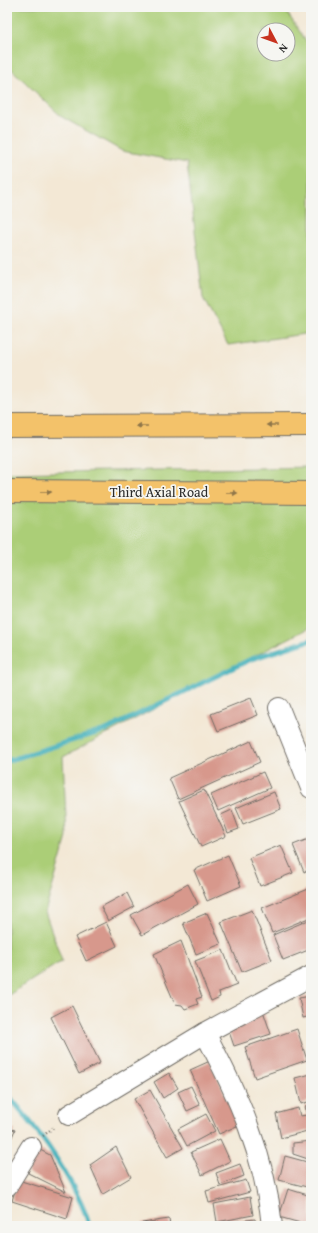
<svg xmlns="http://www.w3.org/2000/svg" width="318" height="1233" font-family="'Gentium Book Plus',serif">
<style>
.green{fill:#abce77;stroke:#6b7c51;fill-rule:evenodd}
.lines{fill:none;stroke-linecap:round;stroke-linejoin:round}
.stream{stroke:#3eaeb9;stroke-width:5}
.building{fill:#d7988c}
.street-casing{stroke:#716d66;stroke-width:22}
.highway-casing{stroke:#716d66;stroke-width:24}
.path{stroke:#716d66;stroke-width:2.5;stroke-dasharray:1 3;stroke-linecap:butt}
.street{stroke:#fff;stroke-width:20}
.highway{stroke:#f3c26a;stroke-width:22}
.oneway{fill:#8f764a}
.labels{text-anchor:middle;stroke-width:3.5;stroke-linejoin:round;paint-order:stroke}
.street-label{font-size:14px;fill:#2b2b2b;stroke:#f6f6f2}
</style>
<rect width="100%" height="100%" fill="#f6f6f2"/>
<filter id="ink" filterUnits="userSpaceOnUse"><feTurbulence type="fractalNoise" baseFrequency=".025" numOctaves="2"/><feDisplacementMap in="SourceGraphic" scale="8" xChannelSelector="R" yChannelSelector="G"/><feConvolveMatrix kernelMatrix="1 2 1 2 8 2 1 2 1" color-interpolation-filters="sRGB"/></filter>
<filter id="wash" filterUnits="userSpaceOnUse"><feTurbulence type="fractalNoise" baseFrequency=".012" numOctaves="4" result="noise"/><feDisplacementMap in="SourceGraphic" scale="16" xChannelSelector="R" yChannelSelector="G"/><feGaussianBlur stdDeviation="0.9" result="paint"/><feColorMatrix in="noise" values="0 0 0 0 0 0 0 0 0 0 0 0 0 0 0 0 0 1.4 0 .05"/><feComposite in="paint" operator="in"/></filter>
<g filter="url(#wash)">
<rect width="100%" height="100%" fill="#f3e8d5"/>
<g class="green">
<path d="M7,7H283L311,48V333L228,345L203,298L187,163L122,151L62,117L7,65ZM264,30H288V54H264Z"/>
<path d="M311,467V627L262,652L63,757L67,837L45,912L62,961L7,996V473Z"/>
</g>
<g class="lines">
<g class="stream">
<path d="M7,761L106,730L251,659L311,640"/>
<path d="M7,1094C34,1125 59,1158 77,1195C82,1205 87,1215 89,1226"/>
</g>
</g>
<g id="blocks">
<g class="building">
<path d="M251,698L258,715L218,731L211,714Z"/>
<path d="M251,741L260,762L178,799L169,778Z"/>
<path d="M263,772L270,788L218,811L211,795Z"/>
<path d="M204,790L226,836L201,847L179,801Z"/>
<path d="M274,792L281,809L243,824L236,808Z"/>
<path d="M232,810L239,829L228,833L221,815Z"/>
<path d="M311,838V869L304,872L293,845Z"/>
<path d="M281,845L293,873L260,886L249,858Z"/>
<path d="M228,855L241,886L207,901L194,870Z"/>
<path d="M188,884L198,904L142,935L131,915Z"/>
<path d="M311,888V917L272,933L262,908Z"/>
<path d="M127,893L134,907L108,921L101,907Z"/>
<path d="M252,910L272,960L242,972L221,922Z"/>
<path d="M207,913L221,944L196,954L183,923Z"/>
<path d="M311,919V949L283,960L273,935Z"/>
<path d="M106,922L117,946L86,961L75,937Z"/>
<path d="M181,941L202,997L196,999L198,1004L185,1009L182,1005L175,1004L154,954Z"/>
<path d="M223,950L237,985L219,992L220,997L211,1001L195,961Z"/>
<path d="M311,996V1016L303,1018L299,998Z"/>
<path d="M72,1006L100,1063L79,1074L51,1017Z"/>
<path d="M262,1008L271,1034L234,1046L226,1023Z"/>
<path d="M297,1029L307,1060L255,1078L245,1047Z"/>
<path d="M210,1061L239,1125L219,1134L190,1070Z"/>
<path d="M169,1073L178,1088L163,1098L154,1082Z"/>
<path d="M311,1074V1101L301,1104L295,1078Z"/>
<path d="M191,1086L200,1105L187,1111L178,1092Z"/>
<path d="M150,1090L183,1148L167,1157L134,1099Z"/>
<path d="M311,1105V1130L281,1138L276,1114L298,1108L300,1116L307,1115L305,1106Z"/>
<path d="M206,1114L215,1131L187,1146L178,1129Z"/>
<path d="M7,1127L15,1130L7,1148Z"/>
<path d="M220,1139L230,1161L202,1175L191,1152Z"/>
<path d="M311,1141V1160L293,1154V1143Z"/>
<path d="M34,1147L50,1155L66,1192L28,1173Z"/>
<path d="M116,1147L131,1177L103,1194L90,1165Z"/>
<path d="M285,1156L311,1163V1188L279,1180Z"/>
<path d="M240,1164L244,1176L220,1185L216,1173Z"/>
<path d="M18,1180L73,1197L67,1219L12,1201Z"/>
<path d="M246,1180L250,1192L209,1203L206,1191Z"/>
<path d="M288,1189L311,1196V1226L279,1217Z"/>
<path d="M250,1197L253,1215L217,1222L214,1204Z"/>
<path d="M169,1219L170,1226H142V1223Z"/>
<path d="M255,1219L256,1226H204V1225Z"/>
</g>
</g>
</g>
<g filter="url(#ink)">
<use href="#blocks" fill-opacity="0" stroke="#716d66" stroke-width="1"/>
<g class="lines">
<g class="street-casing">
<g id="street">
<path d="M279,708L311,788"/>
<path d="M205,1033C238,1095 265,1155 272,1226"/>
<path d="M69,1115L205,1033L311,976"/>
<path d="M7,1186L31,1147"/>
</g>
</g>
<g class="highway-casing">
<g id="highway">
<path d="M7,426L311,425"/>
<path d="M7,491L311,493"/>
</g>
</g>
<path class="path" d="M43,1136L55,1126"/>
<use href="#street" class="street"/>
<use href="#highway" class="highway"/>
</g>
<defs><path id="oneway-solid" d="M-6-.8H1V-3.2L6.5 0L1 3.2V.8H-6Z"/></defs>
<g class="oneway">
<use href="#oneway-solid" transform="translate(272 425) rotate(180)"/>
<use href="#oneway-solid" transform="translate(142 426) rotate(180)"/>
<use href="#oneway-solid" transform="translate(46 492)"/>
<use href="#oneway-solid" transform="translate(232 493)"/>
</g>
</g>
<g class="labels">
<g class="street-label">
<text x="159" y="497">Third Axial Road</text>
</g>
</g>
<rect width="318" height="1233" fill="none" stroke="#f6f6f2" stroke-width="24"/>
<g transform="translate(276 42) rotate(131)"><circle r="19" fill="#f6f6f2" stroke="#a5a5a2"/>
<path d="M0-3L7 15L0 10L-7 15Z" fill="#c8321e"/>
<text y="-6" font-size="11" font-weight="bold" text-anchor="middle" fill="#2b2b2b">N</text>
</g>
</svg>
